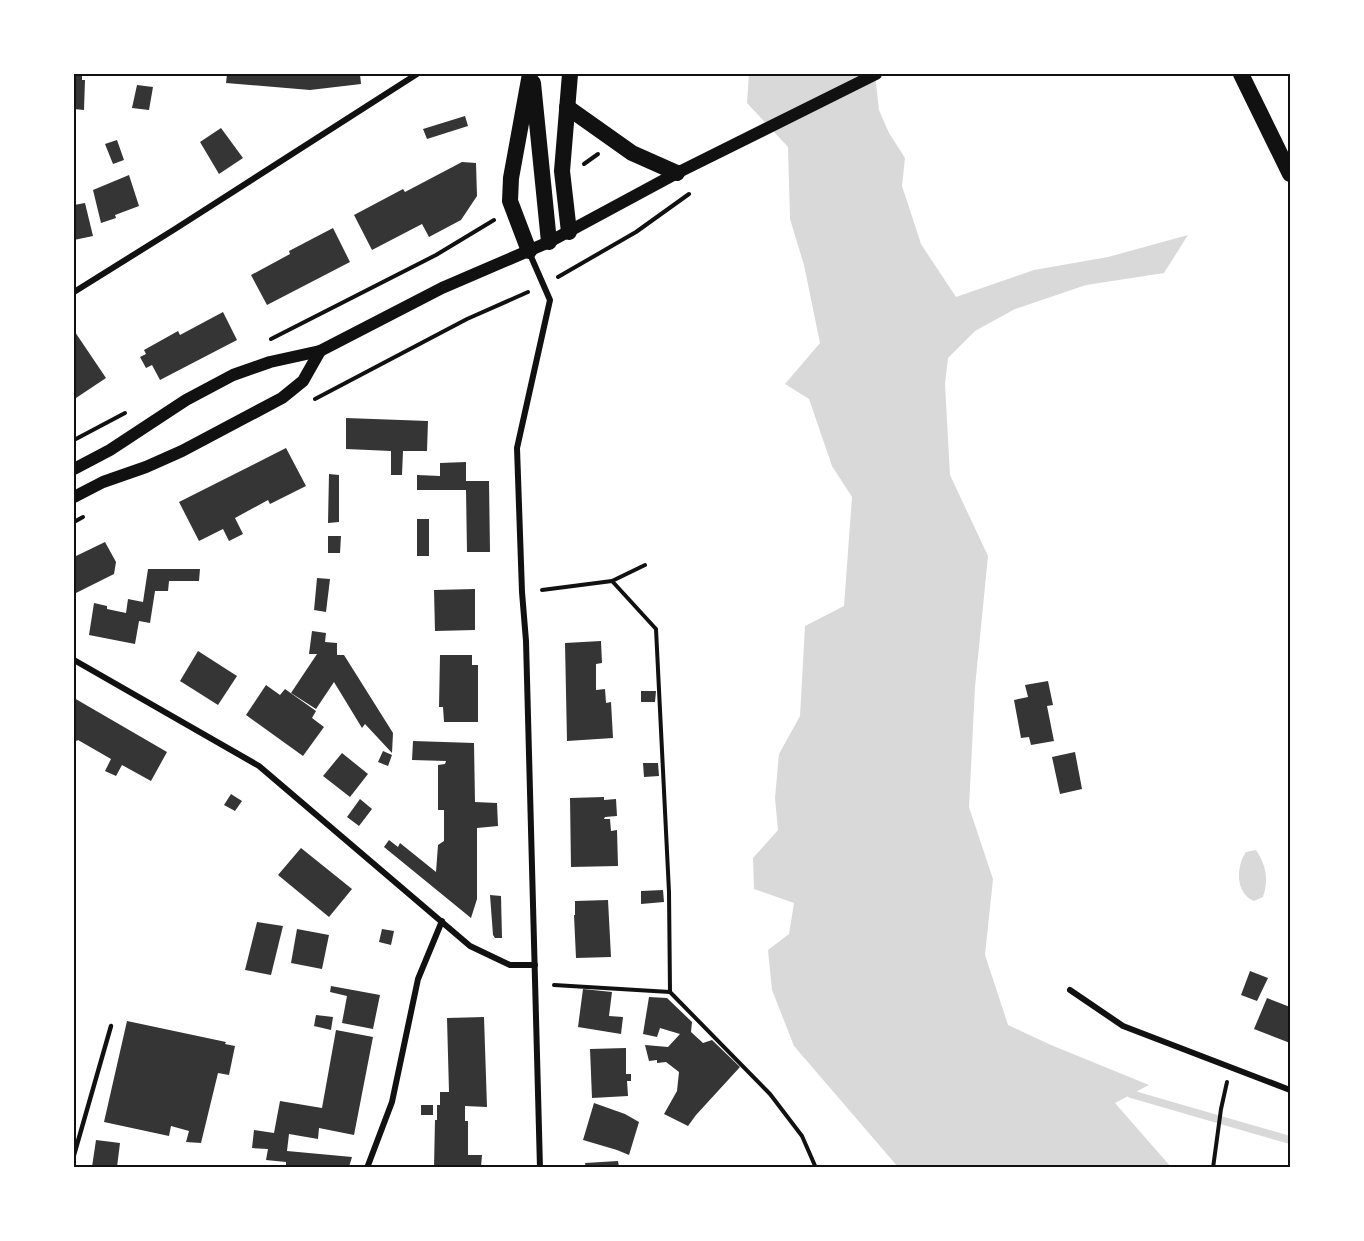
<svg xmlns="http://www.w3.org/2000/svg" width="1364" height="1241" font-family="Lato,sans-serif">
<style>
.water{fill:#d9d9d9}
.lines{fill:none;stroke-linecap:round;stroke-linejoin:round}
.stream{stroke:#d9d9d9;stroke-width:8}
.building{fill:#353535}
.path{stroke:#111;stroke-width:4}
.service{stroke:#111;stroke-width:4.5}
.minor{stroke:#111;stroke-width:6}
.secondary{stroke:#111;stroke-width:12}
.trunk{stroke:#111;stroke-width:16}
.neatline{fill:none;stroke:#111;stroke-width:2}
</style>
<rect width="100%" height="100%" fill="#fff"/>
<g class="water">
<path d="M749,74H875L879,110L889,133L905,158L902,186L921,244L956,297L1034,270L1108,257L1188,235L1164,273L1086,285L1015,309L975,331L948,358L945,384L950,475L988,556L975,687L969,807L993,879L985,955L1008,1025L1051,1045L1149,1085L1115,1103L1171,1167H898L794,1046L772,990L768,950L789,934L794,903L754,889L753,858L778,830L775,798L779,754L800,716L805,626L844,606L852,497L832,466L809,399L785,384L820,343L804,265L790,219L788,147L747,103Z"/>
<path d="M1256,850C1266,865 1269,879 1263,897L1254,901C1235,894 1236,866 1246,852Z"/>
</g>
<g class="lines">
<path class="stream" d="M1131,1094L1290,1140"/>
</g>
<g class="building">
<path d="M74,74H82V80H85L84,110L74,109Z"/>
<path d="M227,74H360L361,84L310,90L226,83Z"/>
<path d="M137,85L153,87L149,110L132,108Z"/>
<path d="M465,116L468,126L427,139L423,129Z"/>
<path d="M221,128L243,158L219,174L200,142Z"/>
<path d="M117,140L124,160L113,164L105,144Z"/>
<path d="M462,162L476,163L477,196L461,220L429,237L422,224L372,250L354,215L403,189L405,192Z"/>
<path d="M129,175L139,206L115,215L116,218L101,223L93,190Z"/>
<path d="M85,203L93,236L74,240V205Z"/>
<path d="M333,228L350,262L267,305L251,275L290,254L289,251Z"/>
<path d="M223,312L237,340L160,380L152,365L146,368L140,357L146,354L144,350L178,331L180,335Z"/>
<path d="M75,332L106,378L76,398L74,395V333Z"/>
<path d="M346,418L428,421L427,451H403L402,475H391V451L346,449Z"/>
<path d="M286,448L306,486L270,504L268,500L235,518L243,534L229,541L223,529L199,541L179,502Z"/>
<path d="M466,462V481H489L490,552H467L466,490H417V475L440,476V463Z"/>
<path d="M329,474L339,475V522L328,523Z"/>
<rect x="417" y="519" width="12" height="37"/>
<path d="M328,536H341L340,553H328Z"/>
<path d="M105,542L116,562L114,574L74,594V557Z"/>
<path d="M148,569H200L199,581H169L168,591H155L150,623L139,621L135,644L89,635L94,603L107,606V609L126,613L128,599L143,602Z"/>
<path d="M317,578L330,579L326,612L314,610Z"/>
<path d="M475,589V630L435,631L434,590Z"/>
<path d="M312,631L326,633L325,642L337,643V655H344L393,733L392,753L365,724L362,728L334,682L316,709L291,693L317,654H309Z"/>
<path d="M601,641L602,663L596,664V690L605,689L606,703L611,702L613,738L567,741L565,643Z"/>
<path d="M198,651L237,676L218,705L180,681Z"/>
<path d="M440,655H472V665H478V722H444L443,707H439Z"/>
<path d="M1048,681L1053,705L1047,706L1054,741L1031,745L1029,737L1021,738L1014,700L1028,697L1025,685Z"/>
<path d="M266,685L280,695L285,689L316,711L312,718L324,727L303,756L246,715Z"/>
<path d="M641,691H656L655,702H641Z"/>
<path d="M74,698L167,752L151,781L122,765L116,776L105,771L111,759L78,740L77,741L74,739Z"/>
<path d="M413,741L474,743L475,802L497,803L498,826L477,828V899L471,918L384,847L389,840L398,847L400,843L436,872L438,845L444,841V810H438V765L445,764L446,761L412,760Z"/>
<path d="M383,751L392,755L388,766L378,762Z"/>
<path d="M1075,752L1082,789L1060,794L1052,757Z"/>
<path d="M342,753L368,774L350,797L323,776Z"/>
<path d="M643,763H658L659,776L644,777Z"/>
<path d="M231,794L242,801L235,811L224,805Z"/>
<path d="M604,797V800L616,799L617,816L605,817L604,819H610L611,831L617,830L618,866L571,867L570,798Z"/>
<path d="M360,799L372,809L359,826L347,817Z"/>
<path d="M301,848L352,889L329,917L278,875Z"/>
<path d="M663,890L664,902L641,904V891Z"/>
<path d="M490,895L501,896L502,938H495L493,935Z"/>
<path d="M608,900L611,957L576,958L574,915H575V901Z"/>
<path d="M257,922L283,926L271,975L245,970Z"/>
<path d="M297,929L329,935L322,969L291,963Z"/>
<path d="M382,929L394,931L391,945L379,942Z"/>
<path d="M1250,971L1268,978L1257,1001L1241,995Z"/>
<path d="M331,986L380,995L373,1029L342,1023L347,996L330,992Z"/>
<path d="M583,989L612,992L609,1016L623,1017L621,1034L578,1027Z"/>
<path d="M649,997L667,998L692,1022L691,1032L703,1043L712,1040L740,1067L696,1115L688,1126L664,1114L677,1091L679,1072L666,1062L657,1063V1060L649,1061L645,1045L668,1047L680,1034L660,1028L657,1037L643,1034Z"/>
<path d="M1267,998L1290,1007V1043L1254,1029Z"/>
<path d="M316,1015L333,1017L331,1030L314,1026Z"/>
<path d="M484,1017L487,1107L465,1106V1121H468V1155H482L481,1167H434L435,1120H437V1105H440V1092H449L447,1018Z"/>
<path d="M127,1021L226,1042L225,1044L235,1046L229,1075L218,1073L201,1143L186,1142L189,1131L171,1126L169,1136L104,1122Z"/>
<path d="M336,1030L373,1037L354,1135L319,1128L318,1139L289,1134L287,1151L352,1157L349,1167H286V1162L266,1160L268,1149L252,1148L254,1130L274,1133L280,1101L322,1108Z"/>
<path d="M626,1048V1074H631V1081H627L628,1096L592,1098L590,1049Z"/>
<path d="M594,1103L625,1114L639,1122L629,1155L617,1150L583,1140Z"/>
<rect x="421" y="1105" width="12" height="10"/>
<path d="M96,1140L120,1143L117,1167H92Z"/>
<path d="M618,1161L619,1167H586L585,1163Z"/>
</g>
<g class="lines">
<g class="path">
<path d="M584,164L598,154"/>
<path d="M558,277L636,232L689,194"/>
<path d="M271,339L436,255L494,220"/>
<path d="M315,399L467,319L528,292"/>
<path d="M74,440L125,413"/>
<path d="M74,522L83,517"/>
<path d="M645,565L612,581L656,629L669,892L670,992L770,1094L802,1136L816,1168"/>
<path d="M542,590L612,581"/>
<path d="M554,985L670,992"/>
<path d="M1213,1168L1221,1109L1227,1082"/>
</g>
<path class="service" d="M74,1155L111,1026"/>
<g class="minor">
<path d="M529,252L550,300L517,448L522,592L526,641L540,1168"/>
<path d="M74,292L175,229L417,74"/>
<path d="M74,660L259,766L470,946L510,965H535"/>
<path d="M1070,990L1123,1026L1290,1090"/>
<path d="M367,1168L392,1102L418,979L442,921"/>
</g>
<g class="secondary">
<path d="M74,469L110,450L186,400L233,375L270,362L320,351L442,288L549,242L677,173L876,74"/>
<path d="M74,497L103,482L146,467L182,451L282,398L303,381L320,351"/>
</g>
<g class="trunk">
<path d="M1241,74L1290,174"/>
<path d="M533,83L549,242"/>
<path d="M567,107L632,153L677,173"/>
<path d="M569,232L562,171L570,74"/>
<path d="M529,251L510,201L511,178L530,74"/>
</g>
</g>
<rect width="1364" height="1241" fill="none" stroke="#ffffff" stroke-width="150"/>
<rect x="75" y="75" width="1214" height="1091" class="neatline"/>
</svg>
